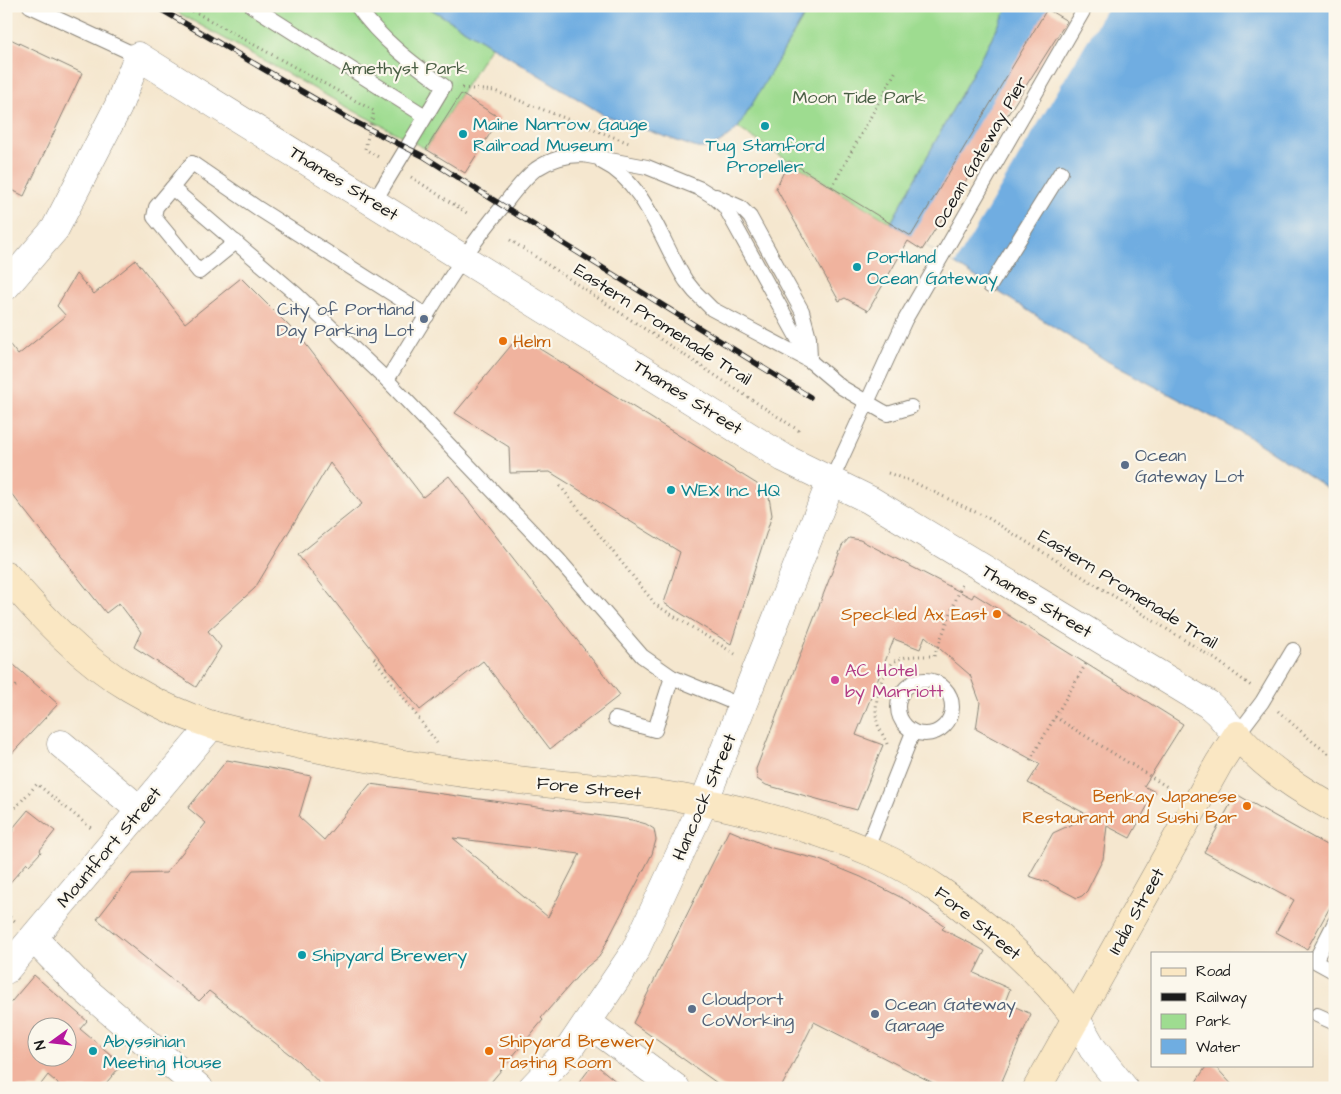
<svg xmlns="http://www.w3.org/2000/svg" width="1341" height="1094" font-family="'Architects Daughter',sans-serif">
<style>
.green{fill:#9edc90;stroke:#5d7c56}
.water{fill:#6fade1;stroke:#46647e}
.pier{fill:#f5e7cf}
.building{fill:#f0b39e;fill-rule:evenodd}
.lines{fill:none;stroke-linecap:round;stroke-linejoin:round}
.lane-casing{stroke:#888276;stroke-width:16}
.street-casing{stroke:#888276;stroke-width:29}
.secondary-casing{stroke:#888276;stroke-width:29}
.path{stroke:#888276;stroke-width:3;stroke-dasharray:1 4;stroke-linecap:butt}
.lane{stroke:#fff;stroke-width:14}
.street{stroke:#fff;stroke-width:28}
.secondary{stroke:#fae7c3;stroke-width:28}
.rail-casing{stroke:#1c1c1c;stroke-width:5.5}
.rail{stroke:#fbf7ec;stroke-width:4;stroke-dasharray:11;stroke-linecap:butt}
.culture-dot{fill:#0f9aa8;stroke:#fbf7ec;stroke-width:2}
.service-dot{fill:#5c6f8a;stroke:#fbf7ec;stroke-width:2}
.food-dot{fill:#e8710a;stroke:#fbf7ec;stroke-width:2}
.hotel-dot{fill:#d1479c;stroke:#fbf7ec;stroke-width:2}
.labels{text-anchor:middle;stroke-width:4.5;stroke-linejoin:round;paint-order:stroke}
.park-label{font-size:18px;fill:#4a5f45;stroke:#fbf7ec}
.culture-label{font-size:18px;fill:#0d838f;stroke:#fbf7ec;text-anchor:start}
.street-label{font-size:18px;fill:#1c1c1c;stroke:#fbf7ec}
.service-label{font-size:18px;fill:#4e5e75;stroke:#fbf7ec;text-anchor:start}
.food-label{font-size:18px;fill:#c56008;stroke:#fbf7ec;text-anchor:start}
.hotel-label{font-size:18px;fill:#b23c85;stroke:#fbf7ec;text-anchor:start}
</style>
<rect width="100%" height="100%" fill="#fbf7ec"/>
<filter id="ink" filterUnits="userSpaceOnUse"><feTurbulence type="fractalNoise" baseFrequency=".02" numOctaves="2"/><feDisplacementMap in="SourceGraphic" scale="10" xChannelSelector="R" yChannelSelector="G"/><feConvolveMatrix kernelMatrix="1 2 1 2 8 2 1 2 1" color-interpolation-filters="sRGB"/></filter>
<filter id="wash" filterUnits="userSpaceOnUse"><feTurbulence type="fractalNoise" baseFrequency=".0096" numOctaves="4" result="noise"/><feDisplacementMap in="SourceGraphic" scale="20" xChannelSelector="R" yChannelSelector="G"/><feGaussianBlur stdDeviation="1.12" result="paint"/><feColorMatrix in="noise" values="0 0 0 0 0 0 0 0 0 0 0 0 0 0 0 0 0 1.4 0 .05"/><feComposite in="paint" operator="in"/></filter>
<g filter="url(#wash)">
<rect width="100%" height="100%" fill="#f5e7cf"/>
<g class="green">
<path d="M166,6H426L491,46L426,149L356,112Z"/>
<path d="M810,6H1009L891,223L789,161L738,128Z"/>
</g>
<g class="water">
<path d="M426,6H810L738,128C726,139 714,150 697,148L604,115Z"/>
<path d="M1009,6H1335V493L1246,435L1107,361L891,223Z"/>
</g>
<path class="pier" d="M1049,6H1108L955,264L911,236Z"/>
<g id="blocks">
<g class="building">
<path d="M1047,9L1067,21L922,250L908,241L868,311L845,298L839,301L776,188L789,161L911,236Z"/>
<path d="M6,37L82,73L24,196L6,187Z"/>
<path d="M461,94L500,118L465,173L426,149Z"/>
<path d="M136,260L185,323L241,278L301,338L423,497L449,476L620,695L550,749L483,661L420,710L298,555L362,504L330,463L255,588L208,631L221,647L196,687L134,647L141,632L119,603L106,613L6,487V340L18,355L66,316L57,306L76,274L94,294Z"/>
<path d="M519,336L757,484L769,497L772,515L731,644L664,603L680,552L550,472L510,473L509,447L455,413Z"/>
<path d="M849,538L860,540L972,598L974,594L1183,724L1144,786L1155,792L1130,838L1107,826L1103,859L1087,891L1082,896L1077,898L1047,882L1029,876L1053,833L1090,816L1028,783L1040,764L976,729L980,702L970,675L925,636L920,649L894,639L856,735L883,745L857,810L766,785L757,779L756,769L842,546Z"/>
<path d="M6,658L58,704L6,760Z"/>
<path d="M227,760L311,776L299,817L324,840L370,784L632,820L646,824L654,829L656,840L652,854L599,957L583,970L541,1018L543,1020L486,1088H324L298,1061L209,991L199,1001L97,919L132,874L166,873L206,823L188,808ZM453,838L580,854L548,917Z"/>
<path d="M1236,794L1335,850V898L1307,949L1276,932L1294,900L1204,852Z"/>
<path d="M28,810L55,831L40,850L41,852L29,865L27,863L6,887V838L14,830L13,828Z"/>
<path d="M729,830L772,848L817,859L861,877L906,900L945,926L942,929L985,951L974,973L1010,989L1005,1002L1031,1014L999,1088H943L814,1022L781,1088H724L633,1023Z"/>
<path d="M34,975L87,1021L80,1029L122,1064L102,1088H63L48,1075L38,1088H6V1008ZM38,1026H68V1056H38Z"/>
<path d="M594,1063L624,1088H575Z"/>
<path d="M1207,1065H1214L1235,1088H1192Z"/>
</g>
</g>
</g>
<g filter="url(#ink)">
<use href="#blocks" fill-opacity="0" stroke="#888276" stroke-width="1"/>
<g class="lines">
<g class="lane-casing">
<g id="lane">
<path d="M30,6L138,56"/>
<path d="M252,6L425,116"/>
<path d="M357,6C380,39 412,63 444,86L374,202"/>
<path d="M602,162C646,183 661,242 686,281L694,291L712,309L810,361L841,387L882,411L888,414L911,407"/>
<path d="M172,188L156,207L154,217L199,272L236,242"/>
<path d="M716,196L740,207L750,217L802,311L809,337L810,358"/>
<path d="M990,286L1061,172"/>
<path d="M427,316L259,209L192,163L172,188L296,294L387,380L558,559L642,656L672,677L742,706"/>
<path d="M387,380C424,321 458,259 503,206C513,193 523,179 536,169C551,159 565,155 583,155L647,167L701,189L714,197L725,207L810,361"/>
<path d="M831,481L905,320L1086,6"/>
<circle cx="925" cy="707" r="27"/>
<path d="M615,719L655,730L672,677"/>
<path d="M1237,735L1262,702L1293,650"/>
<path d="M866,851L913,732"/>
<path d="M1335,922L1315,961L1335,972"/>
<path d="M1317,1015L1335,1023"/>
</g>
</g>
<g class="street-casing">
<g id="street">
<path d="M6,286L55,229L118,107L138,56L784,458L870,500L1208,704L1218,713L1237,735"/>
<path d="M61,744L140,810"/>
<path d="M34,939L76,982L199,1088"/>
<path d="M6,970L212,725"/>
<path d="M1076,1019L1093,1049L1124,1088"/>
<path d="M588,1023L676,1088"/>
<path d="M532,1088L569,1049L635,951L704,802L831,481"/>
</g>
</g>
<g class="secondary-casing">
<g id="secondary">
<path d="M6,575C43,618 81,659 130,688C155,703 184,716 212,725C243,734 275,739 306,746C384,763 465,774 544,783C590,788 637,790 682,798C748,810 817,829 878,855C921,874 958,903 993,932C1025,959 1051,985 1076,1019"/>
<path d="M1037,1088L1219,763L1237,735C1265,767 1298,789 1335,809"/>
</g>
</g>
<g class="path">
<path d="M184,6L374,111L365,149L380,158"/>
<path d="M462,88L495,91L629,143"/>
<path d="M411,177L467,213"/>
<path d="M832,187L897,69"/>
<path d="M510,240L801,432"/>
<path d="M888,473L913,482L988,518L1215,659L1251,686"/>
<path d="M560,486L656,605L735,654"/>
<path d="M374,658L437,743"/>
<path d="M6,690L16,686"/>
<path d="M1278,711L1313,742L1335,758"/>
<path d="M1055,717L1169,788"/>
<path d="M887,744C885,737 879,730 877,722C873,705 881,666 899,659C911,655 922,656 934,656L962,584"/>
<path d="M1030,760L1087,662"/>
<path d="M6,811L15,808L37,784L91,828"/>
<path d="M6,914L15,921"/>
</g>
<use href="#lane" class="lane"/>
<use href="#street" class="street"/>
<use href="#secondary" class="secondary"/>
<g class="rail-casing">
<path id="rail" d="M155,6L353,121L423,156L810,397"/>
</g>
<use href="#rail" class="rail"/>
</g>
</g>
<g class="culture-dot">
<circle cx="765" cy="126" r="5"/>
<circle cx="463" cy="134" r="5"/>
<circle cx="857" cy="267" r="5"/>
<circle cx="671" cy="490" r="5"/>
<circle cx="302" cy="955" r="5"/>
<circle cx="93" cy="1051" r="5"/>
</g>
<g class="service-dot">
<circle cx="424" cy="319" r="5"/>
<circle cx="1125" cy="465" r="5"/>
<circle cx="692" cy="1009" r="5"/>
<circle cx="875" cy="1014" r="5"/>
</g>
<g class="food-dot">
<circle cx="503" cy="341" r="5"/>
<circle cx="997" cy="614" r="5"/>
<circle cx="1247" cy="806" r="5"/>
<circle cx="489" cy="1051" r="5"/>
</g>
<circle class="hotel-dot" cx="835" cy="680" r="5"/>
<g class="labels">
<g class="park-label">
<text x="404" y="74">Amethyst Park</text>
<text x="859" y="103">Moon Tide Park</text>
</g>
<g class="culture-label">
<text x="473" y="130">Maine Narrow Gauge<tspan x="473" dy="21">Railroad Museum</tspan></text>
<text x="765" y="151" text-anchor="middle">Tug Stamford<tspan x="765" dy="21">Propeller</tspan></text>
<text x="867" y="263">Portland<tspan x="867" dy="21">Ocean Gateway</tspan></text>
<text x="681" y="496">WEX Inc HQ</text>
<text x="312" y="961">Shipyard Brewery</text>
<text x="103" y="1047">Abyssinian<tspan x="103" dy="21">Meeting House</tspan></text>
</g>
<g class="street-label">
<text transform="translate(980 152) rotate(-60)" y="6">Ocean Gateway Pier</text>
<text transform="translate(344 183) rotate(32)" y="6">Thames Street</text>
<text transform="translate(663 324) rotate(33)" y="6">Eastern Promenade Trail</text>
<text transform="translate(688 397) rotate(32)" y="6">Thames Street</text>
<text transform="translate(1128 589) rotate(32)" y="6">Eastern Promenade Trail</text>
<text transform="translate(1037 601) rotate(31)" y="6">Thames Street</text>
<text transform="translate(589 788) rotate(6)" y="6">Fore Street</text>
<text transform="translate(704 797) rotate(-67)" y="6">Hancock Street</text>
<text transform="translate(109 847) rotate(-50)" y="6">Mountfort Street</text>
<text transform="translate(1136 911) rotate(-61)" y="6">India Street</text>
<text transform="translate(978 923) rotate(39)" y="6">Fore Street</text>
</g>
<g class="service-label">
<text x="414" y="315" text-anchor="end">City of Portland<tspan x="414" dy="21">Day Parking Lot</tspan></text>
<text x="1135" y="461">Ocean<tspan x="1135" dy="21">Gateway Lot</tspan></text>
<text x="702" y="1005">Cloudport<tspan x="702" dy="21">CoWorking</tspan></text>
<text x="885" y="1010">Ocean Gateway<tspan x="885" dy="21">Garage</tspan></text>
</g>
<g class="food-label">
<text x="513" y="347">Helm</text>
<text x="987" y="620" text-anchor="end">Speckled Ax East</text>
<text x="1237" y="802" text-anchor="end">Benkay Japanese<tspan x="1237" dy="21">Restaurant and Sushi Bar</tspan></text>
<text x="499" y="1047">Shipyard Brewery<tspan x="499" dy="21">Tasting Room</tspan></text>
</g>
<g class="hotel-label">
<text x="845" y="676">AC Hotel<tspan x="845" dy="21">by Marriott</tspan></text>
</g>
</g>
<rect width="1341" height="1094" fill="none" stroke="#fbf7ec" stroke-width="25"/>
<rect x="1151" y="952" width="162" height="115" fill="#fbf7ec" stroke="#a29f99"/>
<rect x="1161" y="968" width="25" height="8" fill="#fae7c3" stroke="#a29f99"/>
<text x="1196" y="976" font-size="15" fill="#1c1c1c">Road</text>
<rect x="1161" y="993" width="25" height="8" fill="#1c1c1c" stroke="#a29f99"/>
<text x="1196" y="1002" font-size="15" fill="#1c1c1c">Railway</text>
<rect x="1161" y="1014" width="25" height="15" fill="#9edc90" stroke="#a29f99"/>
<text x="1196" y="1026" font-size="15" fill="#1c1c1c">Park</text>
<rect x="1161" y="1039" width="25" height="15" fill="#6fade1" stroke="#a29f99"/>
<text x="1196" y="1052" font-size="15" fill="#1c1c1c">Water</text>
<g transform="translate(52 1042) rotate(255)"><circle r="24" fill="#fbf7ec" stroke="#a29f99"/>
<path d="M0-4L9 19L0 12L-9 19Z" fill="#b5179e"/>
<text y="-8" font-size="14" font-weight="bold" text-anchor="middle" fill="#1c1c1c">N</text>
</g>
</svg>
